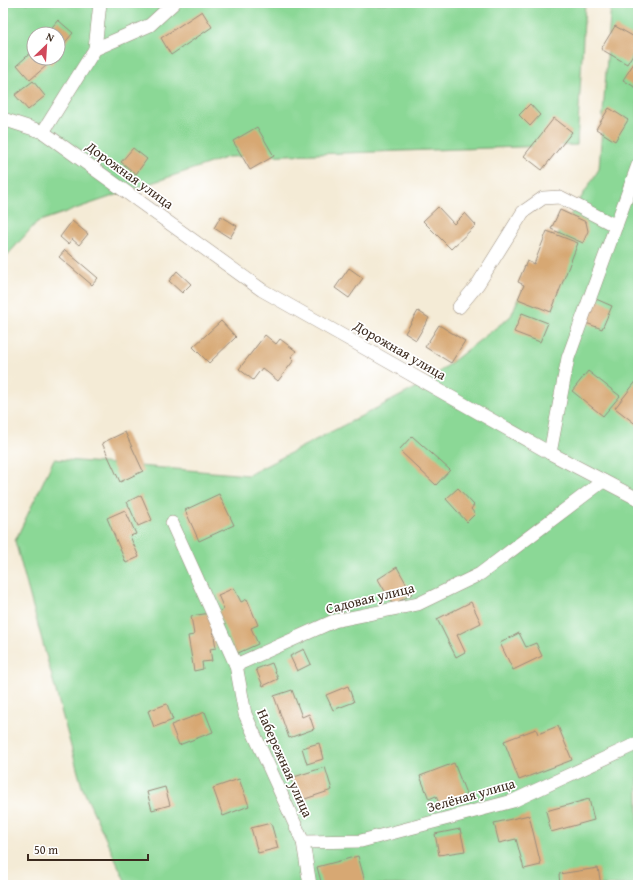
<svg xmlns="http://www.w3.org/2000/svg" width="641" height="888" font-family="'Gentium Book Plus',serif">
<style>
.green{fill:#8bd896;stroke:#63815a;fill-rule:evenodd}
.building{fill:#d7a873}
.lines{fill:none;stroke-linecap:round;stroke-linejoin:round}
.minor-casing{stroke:#988a7a;stroke-width:14}
.minor{stroke:#fff;stroke-width:13}
.labels{text-anchor:middle;stroke-width:3.5;stroke-linejoin:round;paint-order:stroke}
.street-label{font-size:14px;fill:#3b2a1e;stroke:#fff}
</style>
<rect width="100%" height="100%" fill="#fff"/>
<filter id="ink" filterUnits="userSpaceOnUse"><feTurbulence type="fractalNoise" baseFrequency=".025" numOctaves="2"/><feDisplacementMap in="SourceGraphic" scale="8" xChannelSelector="R" yChannelSelector="G"/><feConvolveMatrix kernelMatrix="1 2 1 2 8 2 1 2 1" color-interpolation-filters="sRGB"/></filter>
<filter id="wash" filterUnits="userSpaceOnUse"><feTurbulence type="fractalNoise" baseFrequency=".012" numOctaves="4" result="noise"/><feDisplacementMap in="SourceGraphic" scale="16" xChannelSelector="R" yChannelSelector="G"/><feGaussianBlur stdDeviation="0.9" result="paint"/><feColorMatrix in="noise" values="0 0 0 0 0 0 0 0 0 0 0 0 0 0 0 0 0 1.4 0 .05"/><feComposite in="paint" operator="in"/></filter>
<g filter="url(#wash)">
<rect width="100%" height="100%" fill="#f4ebd6"/>
<g class="green">
<path d="M3,3H585L577,145L228,157L37,222L3,260ZM34,34H58V58H34Z"/>
<path d="M611,3H638V885H127L82,787L15,541L54,459L248,475L425,383L511,316L518,299L599,169Z"/>
</g>
<g id="blocks">
<g class="building">
<path d="M629,3H638V8Z"/>
<path d="M202,11L212,27L171,55L161,38Z"/>
<path d="M58,20L73,33L62,46L58,43V34L47,33Z"/>
<path d="M615,26L638,39V46L627,64L601,49Z"/>
<path d="M34,40V58H40L47,65L30,80L17,65L34,50L29,47Z"/>
<path d="M43,58H56L51,65Z"/>
<path d="M634,63L638,66V89L623,80Z"/>
<path d="M33,81L45,96L28,110L15,95Z"/>
<path d="M530,104L540,115L530,126L519,115Z"/>
<path d="M609,108L628,120L615,141L596,129Z"/>
<path d="M554,118L572,132L542,170L524,156Z"/>
<path d="M257,127L274,156L250,170L233,141Z"/>
<path d="M133,148L147,159L136,174L121,162Z"/>
<path d="M438,207L454,224L465,213L476,225L451,249L423,221Z"/>
<path d="M560,210L586,222L588,231L583,243L551,229Z"/>
<path d="M221,216L237,226L230,238L214,228Z"/>
<path d="M72,221L88,234L79,245L72,239L68,244L60,237Z"/>
<path d="M547,231L578,243L551,312L518,299L524,285L518,282L527,261L534,264Z"/>
<path d="M65,250L98,278L92,285L59,257Z"/>
<path d="M349,268L363,278L349,298L335,288Z"/>
<path d="M177,271L191,284L182,293L169,281Z"/>
<path d="M596,299L612,306L602,329L586,323Z"/>
<path d="M418,311L429,318L416,340L405,333Z"/>
<path d="M522,313L548,323L540,342L514,332Z"/>
<path d="M221,321L236,337L209,363L193,347Z"/>
<path d="M439,325L465,341L451,363L425,347Z"/>
<path d="M265,335L276,344L280,339L296,351L291,357L294,360L278,381L262,368L253,380L239,369Z"/>
<path d="M588,371L620,396L603,416L572,391Z"/>
<path d="M638,379V426L615,408Z"/>
<path d="M125,432L143,471L120,482L102,443Z"/>
<path d="M412,436L450,470L436,485L399,450Z"/>
<path d="M458,488L474,505L471,509L475,514L467,522L446,499Z"/>
<path d="M219,494L234,525L199,541L185,510Z"/>
<path d="M141,495L152,520L138,526L127,502Z"/>
<path d="M125,510L136,534L130,536L139,557L126,563L107,518Z"/>
<path d="M397,567L412,594L393,605L378,579Z"/>
<path d="M234,588L241,602L247,599L258,625L251,628L258,644L236,654L218,612L224,609L218,595Z"/>
<path d="M471,602L481,623L457,635L465,652L456,657L437,619Z"/>
<path d="M210,613L216,648L210,649L212,661L202,662L203,669L194,671L188,636L194,635L191,616Z"/>
<path d="M519,633L526,647L536,643L542,656L513,670L500,643Z"/>
<path d="M304,649L311,664L297,671L290,656Z"/>
<path d="M272,663L278,679L263,686L256,669Z"/>
<path d="M348,686L354,702L333,710L326,695Z"/>
<path d="M292,690L302,717L309,714L314,729L289,738L274,696Z"/>
<path d="M167,704L173,720L154,727L148,711Z"/>
<path d="M205,712L213,732L179,745L171,725Z"/>
<path d="M558,726L572,760L519,780L504,741L536,729L538,734Z"/>
<path d="M319,743L323,759L307,764L302,748Z"/>
<path d="M454,763L467,796L440,806L436,796L429,799L420,776Z"/>
<path d="M325,767L332,790L299,801L291,778Z"/>
<path d="M239,779L249,806L223,816L213,788Z"/>
<path d="M165,787L170,805L152,810L147,792Z"/>
<path d="M589,799L594,820L551,832L546,811Z"/>
<path d="M529,815L541,865L524,869L516,839L499,843L494,823Z"/>
<path d="M271,823L278,848L258,853L251,828Z"/>
<path d="M460,829L465,851L439,855L435,834Z"/>
<path d="M358,856L366,885H334V884L322,885L317,867Z"/>
<path d="M598,868L601,885H560L559,874Z"/>
</g>
</g>
</g>
<g filter="url(#ink)">
<use href="#blocks" fill-opacity="0" stroke="#988a7a" stroke-width="1"/>
<g class="lines">
<g class="minor-casing">
<g id="minor">
<path d="M95,49L100,3"/>
<path d="M3,119L43,132L262,290L550,453L638,499"/>
<path d="M43,132L95,49L150,25L174,3"/>
<path d="M459,307L478,284L523,212L543,198L560,197L616,226"/>
<path d="M550,453L568,358L638,165"/>
<path d="M172,523L236,665L245,714L303,842L310,885"/>
<path d="M236,665L334,621L418,604L480,574L603,481"/>
<path d="M303,842L361,841L513,801L638,743"/>
</g>
</g>
<use href="#minor" class="minor"/>
</g>
</g>
<g class="labels">
<g class="street-label">
<text transform="translate(130 175) rotate(36)" y="5">Дорожная улица</text>
<text transform="translate(400 350) rotate(30)" y="5">Дорожная улица</text>
<text transform="translate(370 598) rotate(-14)" y="5">Садовая улица</text>
<text transform="translate(285 763) rotate(66)" y="5">Набережная улица</text>
<text transform="translate(471 795) rotate(-16)" y="5">Зелёная улица</text>
</g>
</g>
<rect width="641" height="888" fill="none" stroke="#fff" stroke-width="16"/>
<g transform="translate(46 46) rotate(25)"><circle r="19" fill="#ffffff" stroke="#b1aaa5"/>
<path d="M0-3L7 15L0 10L-7 15Z" fill="#d1495b"/>
<text y="-6" font-size="11" font-weight="bold" text-anchor="middle" fill="#3b2a1e">N</text>
</g>
<path d="M28 854v6h120v-6" fill="none" stroke="#3b2a1e" stroke-width="2"/>
<text x="34" y="854" font-size="12" fill="#3b2a1e" stroke="#ffffff" stroke-width="3" paint-order="stroke">50 m</text>
</svg>
